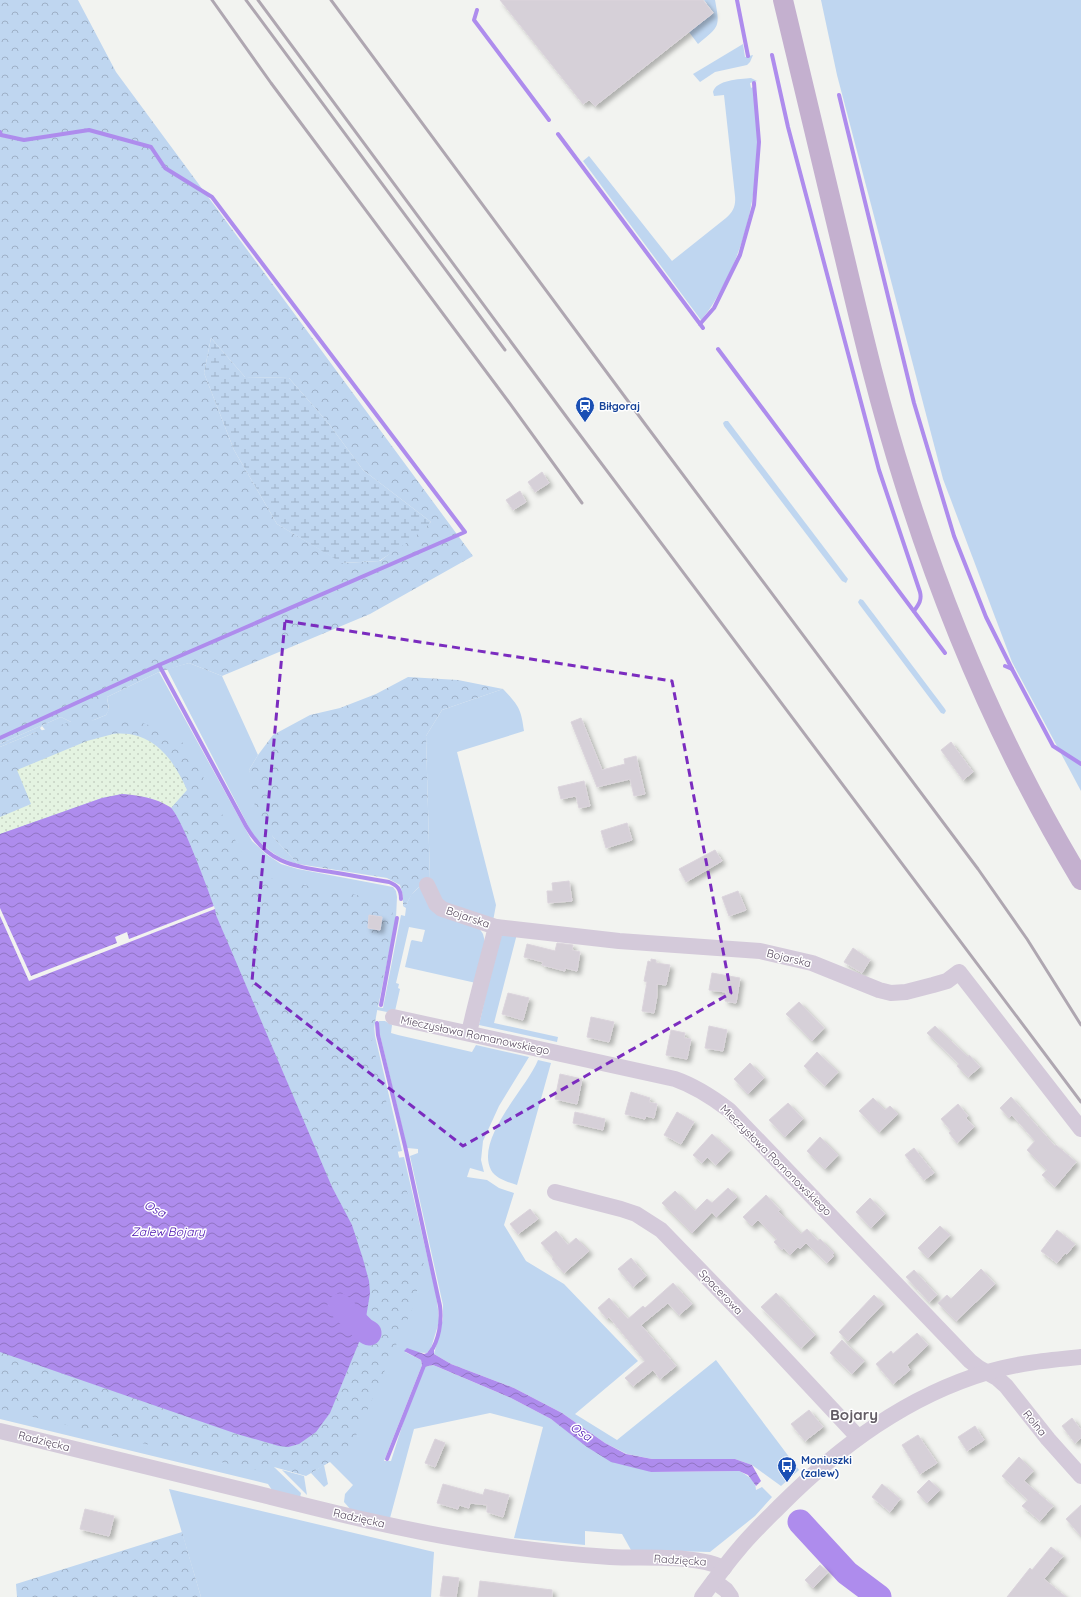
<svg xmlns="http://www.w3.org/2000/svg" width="1081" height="1597" font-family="Quicksand,sans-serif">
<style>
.grass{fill:#bfd6f0}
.forest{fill:url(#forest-crowns);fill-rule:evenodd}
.wetland{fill:url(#wetland-marsh)}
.sand{fill:url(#sand-dots)}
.water{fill:url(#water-waves)}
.pier{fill:#f2f3f0}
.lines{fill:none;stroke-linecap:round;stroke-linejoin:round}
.stream{stroke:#ae8ced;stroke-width:4}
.river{stroke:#ae8ced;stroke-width:25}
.building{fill:#d6d0d8;stroke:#dbd4dc;filter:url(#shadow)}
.minor{stroke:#d4cada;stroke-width:16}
.major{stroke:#c4b0cf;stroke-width:20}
.rail{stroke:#afa7b1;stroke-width:3}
.marked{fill:none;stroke:#7b2cbf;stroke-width:3;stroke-dasharray:8 5;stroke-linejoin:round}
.labels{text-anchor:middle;stroke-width:3;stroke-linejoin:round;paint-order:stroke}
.transit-label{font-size:11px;font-weight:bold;fill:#164399;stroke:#fff;text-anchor:start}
.street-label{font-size:11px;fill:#56485e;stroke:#fff}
.water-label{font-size:12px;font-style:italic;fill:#450cad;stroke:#fff}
.district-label{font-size:15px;font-weight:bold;fill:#635d65;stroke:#fff}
</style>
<defs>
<pattern id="forest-crowns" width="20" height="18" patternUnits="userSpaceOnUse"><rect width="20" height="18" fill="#bfd6f0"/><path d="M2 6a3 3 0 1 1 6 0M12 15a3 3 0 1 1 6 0" fill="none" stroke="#9eb0c6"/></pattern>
<pattern id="wetland-marsh" width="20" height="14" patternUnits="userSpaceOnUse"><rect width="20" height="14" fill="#bfd6f0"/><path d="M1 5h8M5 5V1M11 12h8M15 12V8" fill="none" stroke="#9eb0c6"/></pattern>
<pattern id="sand-dots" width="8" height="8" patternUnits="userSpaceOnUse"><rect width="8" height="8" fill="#e4f3e1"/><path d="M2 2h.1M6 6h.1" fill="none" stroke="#c6d2c3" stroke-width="1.8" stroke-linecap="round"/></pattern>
<pattern id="water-waves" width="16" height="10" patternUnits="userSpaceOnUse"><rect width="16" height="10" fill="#ae8ced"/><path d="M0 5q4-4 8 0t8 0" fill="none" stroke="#9074c3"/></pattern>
<filter id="shadow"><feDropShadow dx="3.5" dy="3.5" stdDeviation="2" flood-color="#0004"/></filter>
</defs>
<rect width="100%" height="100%" fill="#f2f3f0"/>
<g class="grass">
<path d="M704,0H715C720,27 720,26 698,44L689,32L714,13Z"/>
<path d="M821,0H1081V791L1012,662L943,479L837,75Z"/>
<path d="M743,44L745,57L753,55L750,62L747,65L715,72L700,82L693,74Z"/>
<path d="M751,78L757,81L750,83L751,88L753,87C754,104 757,120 757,136C758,187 748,239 724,284C717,297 711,309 701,320L583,161L589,156L672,261L726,218C733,212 736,206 735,196L724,95L714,96L713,92C716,80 739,79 751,78Z"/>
<path d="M725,421H728L848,579L846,583L842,581L724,426L723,423Z"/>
<path d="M860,599L863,600L945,709L946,711L944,714L941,713L859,604L858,602Z"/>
<path d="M189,663L222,676L258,755L249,770L273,837L298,864C278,859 267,850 253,835L167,669Z"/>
<path d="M159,672L252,841L266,854L281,864L298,869L393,887L396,891L397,897L396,918L378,1007L383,1008L401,915L405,916L406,908L403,906L406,905L411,895L424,882L425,889L477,925L483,934L487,950L476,983L405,967L411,941L412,940L422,942L425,930L409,927L396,983L399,984L398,988L400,989L395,1011L387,1012L377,1010L364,967L60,747L42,726L40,728L53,746L36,732L0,747V744L61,717L71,722L94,720L106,715L109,709L107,697Z"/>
<path d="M503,689C519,706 521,709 524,731L457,752L496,905L493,921L442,904L430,881L426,736L442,710Z"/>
<path d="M503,933L517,934L494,1023L558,1037L557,1042L479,1025L497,945Z"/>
<path d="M320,1015L374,1025L375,1036L402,1151L396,1152L397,1158L404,1157L436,1294L438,1309L439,1322L431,1348L427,1353L405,1352L421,1360L422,1365L384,1461H391L404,1420L424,1367L433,1365L511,1398L551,1419L564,1428L651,1472L739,1471C747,1475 756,1480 756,1490L762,1487L772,1497L755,1516L710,1552L631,1550L622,1534L585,1531V1545L514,1538L543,1427L490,1413L414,1429L390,1518L351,1510L344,1502L345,1494L353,1485L329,1461Z"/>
<path d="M379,1021H385L392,1025L391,1033L398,1035L472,1052L476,1045L529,1057L499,1106L483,1141L481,1160L484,1172L470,1168L467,1177L487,1180L499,1188L514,1193L504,1225L526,1261L564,1284L638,1361L575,1414L617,1440L716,1360L799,1470L781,1486L752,1465L735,1459H652L627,1454L605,1443L562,1413L514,1388L451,1364L434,1354L443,1319V1305L410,1156L418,1153V1149L407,1148L379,1031Z"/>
<path d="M538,1060L551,1063L517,1185C508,1182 496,1179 491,1170C475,1138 527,1088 538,1060Z"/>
<path d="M0,1399L274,1467L301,1493L300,1498L272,1490L268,1484L0,1419Z"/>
<path d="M324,1465L328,1484L324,1487L311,1473Z"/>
<path d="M282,1470L304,1476L307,1495Z"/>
<path d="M169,1489L434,1552L431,1597H201Z"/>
</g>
<g class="forest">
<path d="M0,0H78L116,72L473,556L370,614L222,676L189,663L159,672L107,697L109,710L106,715L89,722L118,717L146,724L187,745L253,875L393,902L392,925L372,1040L424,1265L412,1309L354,1440L335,1459L306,1476L274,1467L270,1471L250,1469L0,1409V747L36,732L71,722L61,717L0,744ZM211,338L245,377L289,378L329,424L363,470L431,522L380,561L343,563L277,524L234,450L204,373Z"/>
<path d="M408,677L458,680L503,689L442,710L426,736L430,881C419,884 411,894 406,905L403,906V896L400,885L387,878L298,864L273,837L255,807L249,770L258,755L273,735L310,715L340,708L376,694Z"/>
<path d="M182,1532L201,1597H17L16,1584Z"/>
</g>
<path class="wetland" d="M211,338L245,377L289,378L329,424L363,470L431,522L411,540L379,561L342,563L277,524L234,450L204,373Z"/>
<path class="sand" d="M113,734C152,730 173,758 187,790L171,808L151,799L122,794L102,798L0,834V817L31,804L17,770L87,741Z"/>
<g class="water">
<path d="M122,794C138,795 156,798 170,807C181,815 209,892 215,909L216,915L332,1187L352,1225L363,1259L369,1281L370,1293L364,1330L330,1413L316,1432L299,1444L288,1447L279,1446L237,1434L0,1352V834L102,798Z"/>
<path d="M407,1348L424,1354L427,1353L431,1348L434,1350V1354L451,1364L514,1388L562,1413L605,1443L626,1454L652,1459H735L752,1465L761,1481L756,1486L748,1475L739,1471L651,1472L611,1462L587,1447L551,1419L511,1398L438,1367L433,1365L424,1367L422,1365L421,1360L404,1351Z"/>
</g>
<path class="pier" d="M214,906L215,909L29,981L0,916V908L31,976L117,943L115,937L127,932L129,939Z"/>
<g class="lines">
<g class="stream">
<path d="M737,0L748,56"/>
<path d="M477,10L474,20L549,120"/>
<path d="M772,55L788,127L879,470L920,592C922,600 919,604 914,611"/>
<path d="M839,95L914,403L954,536L986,617L1012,669"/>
<path d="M0,132L1,135L24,140L89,130L151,147L165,168L212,197L465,532L159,665L0,738"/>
<path d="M558,134L703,328"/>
<path d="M700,324L714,308L740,255L754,205L759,142L754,83"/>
<path d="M718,349L945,653"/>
<path d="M159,665L246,826C267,863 292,866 331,872C350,875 369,879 389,882C397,885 401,889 401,899"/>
<path d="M1005,666L1012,669L1053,746L1081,764"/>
<path d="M381,1005L397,918"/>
<path d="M377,1023L378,1035L405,1146L440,1306C442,1322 439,1340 430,1353"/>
<path d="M387,1459L425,1363"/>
</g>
<g class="river">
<path d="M340,1306L364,1330L369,1333"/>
<path d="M800,1522L847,1573L879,1597"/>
</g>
</g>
<g class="building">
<path d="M500,0H703L713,13L595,106L589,100L583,104Z"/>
<path d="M542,472L549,483L535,492L528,482Z"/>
<path d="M520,491L526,502L513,510L506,500Z"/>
<path d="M581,718L602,770L625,764L624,759L636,756L645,794L634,796L630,779L597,787L571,722Z"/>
<path d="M951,742L973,772L963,780L941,750Z"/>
<path d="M584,781L590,806L579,808L576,796L561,799L558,787Z"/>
<path d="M627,823L632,840L606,848L601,831Z"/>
<path d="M715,850L722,861L686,882L679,869Z"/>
<path d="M569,881L572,901L548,903L547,891H553L552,883Z"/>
<path d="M738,891L746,910L729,916L722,897Z"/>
<path d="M369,915L382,917L380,930L368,928Z"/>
<path d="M557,943L573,945L572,950L580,952L577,971L565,968V971L542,965L543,962L524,957L527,944L555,951Z"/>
<path d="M853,948L870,960L862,973L844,962Z"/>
<path d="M651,959L656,960V963L670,965L666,985L657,984V996L654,1013L642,1011L647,982L644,981L648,961L651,962Z"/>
<path d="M712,973L740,978L736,1003L725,1001L726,992L709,990Z"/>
<path d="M508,993L529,998L523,1020L502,1014Z"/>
<path d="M799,1002L824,1028L812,1041L786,1014Z"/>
<path d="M591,1017L614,1022L609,1042L587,1037Z"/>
<path d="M709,1026L727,1030L723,1051L705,1048Z"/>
<path d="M935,1026L968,1057L969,1055L980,1067L968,1077L957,1066L959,1064L927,1033Z"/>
<path d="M671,1030L685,1033L684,1038L691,1039L687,1059L666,1055Z"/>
<path d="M817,1052L838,1072L825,1086L804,1066Z"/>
<path d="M750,1063L764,1078L748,1094L734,1079Z"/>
<path d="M560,1074L582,1079L577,1104L555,1099Z"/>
<path d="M631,1092L650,1098L649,1102L657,1104L654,1118L646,1116L645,1119L625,1114Z"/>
<path d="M1011,1097L1055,1146L1056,1145L1076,1162L1055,1187L1042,1175L1047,1170L1027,1150L1035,1141L1012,1115L1009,1118L1000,1108Z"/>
<path d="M873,1098L885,1110L890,1106L898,1114L879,1132L859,1111Z"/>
<path d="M788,1103L803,1119L785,1137L769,1120Z"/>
<path d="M958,1104L968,1116L966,1118L974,1127L957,1143L949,1133L951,1131L941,1119Z"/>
<path d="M575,1112L605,1119L603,1130L573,1123Z"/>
<path d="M677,1112L694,1122L681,1144L664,1135Z"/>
<path d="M712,1134L730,1150L716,1165L707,1157L702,1163L693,1155Z"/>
<path d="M820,1137L838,1155L825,1169L807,1151Z"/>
<path d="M914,1148L934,1173L924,1180L905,1155Z"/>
<path d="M728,1188L737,1197L716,1217L712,1212L692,1233L662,1203L675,1191L695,1211L707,1199L712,1203Z"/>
<path d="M766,1195L780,1210L778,1211L801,1234L807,1229L818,1241L820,1239L834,1253L832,1255L834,1256L827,1263L806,1243L800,1249L798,1247L790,1255L784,1248L782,1250L774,1242L777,1239L758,1220L752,1226L743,1217Z"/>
<path d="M870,1198L885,1214L871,1228L856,1212Z"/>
<path d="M530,1209L538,1219L518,1234L510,1224Z"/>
<path d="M940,1226L950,1235L928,1258L918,1248Z"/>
<path d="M1057,1230L1075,1244L1067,1254L1065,1253L1057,1263L1041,1251Z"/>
<path d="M556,1231L568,1245L576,1238L589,1251L564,1273L552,1259L553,1257L541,1243Z"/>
<path d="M631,1258L646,1276L633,1287L618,1269Z"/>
<path d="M981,1269L995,1284L956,1321L938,1303L947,1295L951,1299Z"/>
<path d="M914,1270L937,1295L929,1302L906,1277Z"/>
<path d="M673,1283L692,1304L679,1315L668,1303L641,1325L676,1366L660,1379L653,1370L633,1386L625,1378L645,1361L609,1317L607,1319L598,1308L609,1298L628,1319L643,1306L645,1308Z"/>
<path d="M776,1293L815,1335L801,1348L761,1307Z"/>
<path d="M874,1295L883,1304L848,1341L839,1332Z"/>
<path d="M917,1333L928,1345L907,1365L910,1370L893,1384L876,1364L891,1351L893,1354Z"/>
<path d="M842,1340L864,1361L852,1374L830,1353Z"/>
<path d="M809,1410L823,1427L805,1441L791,1424Z"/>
<path d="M1072,1418L1081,1430V1438L1075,1443L1062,1426Z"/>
<path d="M975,1426L984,1440L967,1451L958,1437Z"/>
<path d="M918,1435L937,1463L920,1474L902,1445Z"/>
<path d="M435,1439L445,1443L435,1467L425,1463Z"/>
<path d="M1019,1457L1033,1471L1024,1481L1053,1506L1040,1521L1022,1506L1028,1500L1002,1476Z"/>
<path d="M929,1480L940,1490L927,1503L917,1492Z"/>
<path d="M443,1484L483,1495L485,1489L509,1495L503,1517L487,1512V1505L470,1503L469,1508L459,1505L458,1509L437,1503Z"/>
<path d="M882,1484L900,1499L890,1512L872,1497Z"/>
<path d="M1081,1505V1536L1066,1519Z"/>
<path d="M85,1509L114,1516L109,1536L80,1529Z"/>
<path d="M1051,1547L1063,1556L1044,1579L1066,1597H1007L1030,1568L1032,1570Z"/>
<path d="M820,1565L828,1572L813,1588L805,1580Z"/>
<path d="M443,1576L459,1578L456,1597L440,1596Z"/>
<path d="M480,1581L552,1590V1597H478Z"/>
</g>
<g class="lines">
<g class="minor">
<path d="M427,885L436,904L442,909L496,927L619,941L760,951L812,963L879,990L891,993L906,992L933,985L947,981L959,972L1081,1129"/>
<path d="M393,1017L675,1079C695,1086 712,1097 729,1110L970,1361L979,1368L997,1378L1006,1386L1048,1439L1081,1476"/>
<path d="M469,1033C477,997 487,962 496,927"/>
<path d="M555,1192L621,1209L636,1214L661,1230L758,1330L858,1437"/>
<path d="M0,1431C88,1452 176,1474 263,1495C331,1512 398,1529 466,1540C514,1548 562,1554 610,1557C645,1559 693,1554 724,1568"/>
<path d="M714,1581L726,1590L731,1597"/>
<path d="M702,1597C714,1581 726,1564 739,1549C752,1533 767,1519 781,1505C840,1446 907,1396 988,1372C1018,1363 1050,1360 1081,1357"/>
</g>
<path class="major" d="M783,0C803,85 824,170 844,255C862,331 880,407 904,482C947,620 1006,756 1081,880"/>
<g class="rail">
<path d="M212,0L271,83L508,401L582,503"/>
<path d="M246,0L505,350"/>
<path d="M258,0L571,423L1081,1102"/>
<path d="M331,0L645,424L978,869L1027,939L1081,1025"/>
</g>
</g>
<path class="marked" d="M285,621L672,681L731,993L463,1146L252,981Z"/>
<defs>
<g id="station-pin" transform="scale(1)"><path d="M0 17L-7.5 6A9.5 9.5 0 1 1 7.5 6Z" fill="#1a4fb4" stroke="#fff"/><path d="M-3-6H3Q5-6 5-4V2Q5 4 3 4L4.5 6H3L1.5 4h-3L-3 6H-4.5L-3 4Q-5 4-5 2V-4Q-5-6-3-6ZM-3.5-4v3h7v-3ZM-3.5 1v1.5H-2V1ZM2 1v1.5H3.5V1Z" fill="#fff"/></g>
<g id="bus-pin" transform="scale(1)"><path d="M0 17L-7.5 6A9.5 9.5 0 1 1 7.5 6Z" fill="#1a4fb4" stroke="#fff"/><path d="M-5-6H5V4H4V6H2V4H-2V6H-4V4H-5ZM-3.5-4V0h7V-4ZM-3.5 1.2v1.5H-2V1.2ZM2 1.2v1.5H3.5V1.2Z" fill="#fff"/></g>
</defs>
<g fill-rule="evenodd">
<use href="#station-pin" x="585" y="406"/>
<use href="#bus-pin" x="787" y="1466"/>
</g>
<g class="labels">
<g class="transit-label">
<text x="599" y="410">Biłgoraj</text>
<text x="801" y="1464">Moniuszki<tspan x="801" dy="13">(zalew)</tspan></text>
</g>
<g class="street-label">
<text transform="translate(468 917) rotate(19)" y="4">Bojarska</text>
<text transform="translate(789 958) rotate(14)" y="4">Bojarska</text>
<text transform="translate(475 1035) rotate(12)" y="4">Mieczysława Romanowskiego</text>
<text transform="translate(776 1160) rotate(45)" y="4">Mieczysława Romanowskiego</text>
<text transform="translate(721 1292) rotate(46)" y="4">Spacerowa</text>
<text transform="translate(1035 1423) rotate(51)" y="4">Rolna</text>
<text transform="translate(44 1441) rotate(14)" y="4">Radzięcka</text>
<text transform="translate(359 1518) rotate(13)" y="4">Radzięcka</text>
<text transform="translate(680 1560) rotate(4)" y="4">Radzięcka</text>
</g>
<g class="water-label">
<text transform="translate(155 1209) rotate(27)" y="4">Osa</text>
<text x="168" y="1236">Zalew Bojary</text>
<text transform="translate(581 1432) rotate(34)" y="4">Osa</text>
</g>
<g class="district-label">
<text x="854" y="1420">Bojary</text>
</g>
</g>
</svg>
